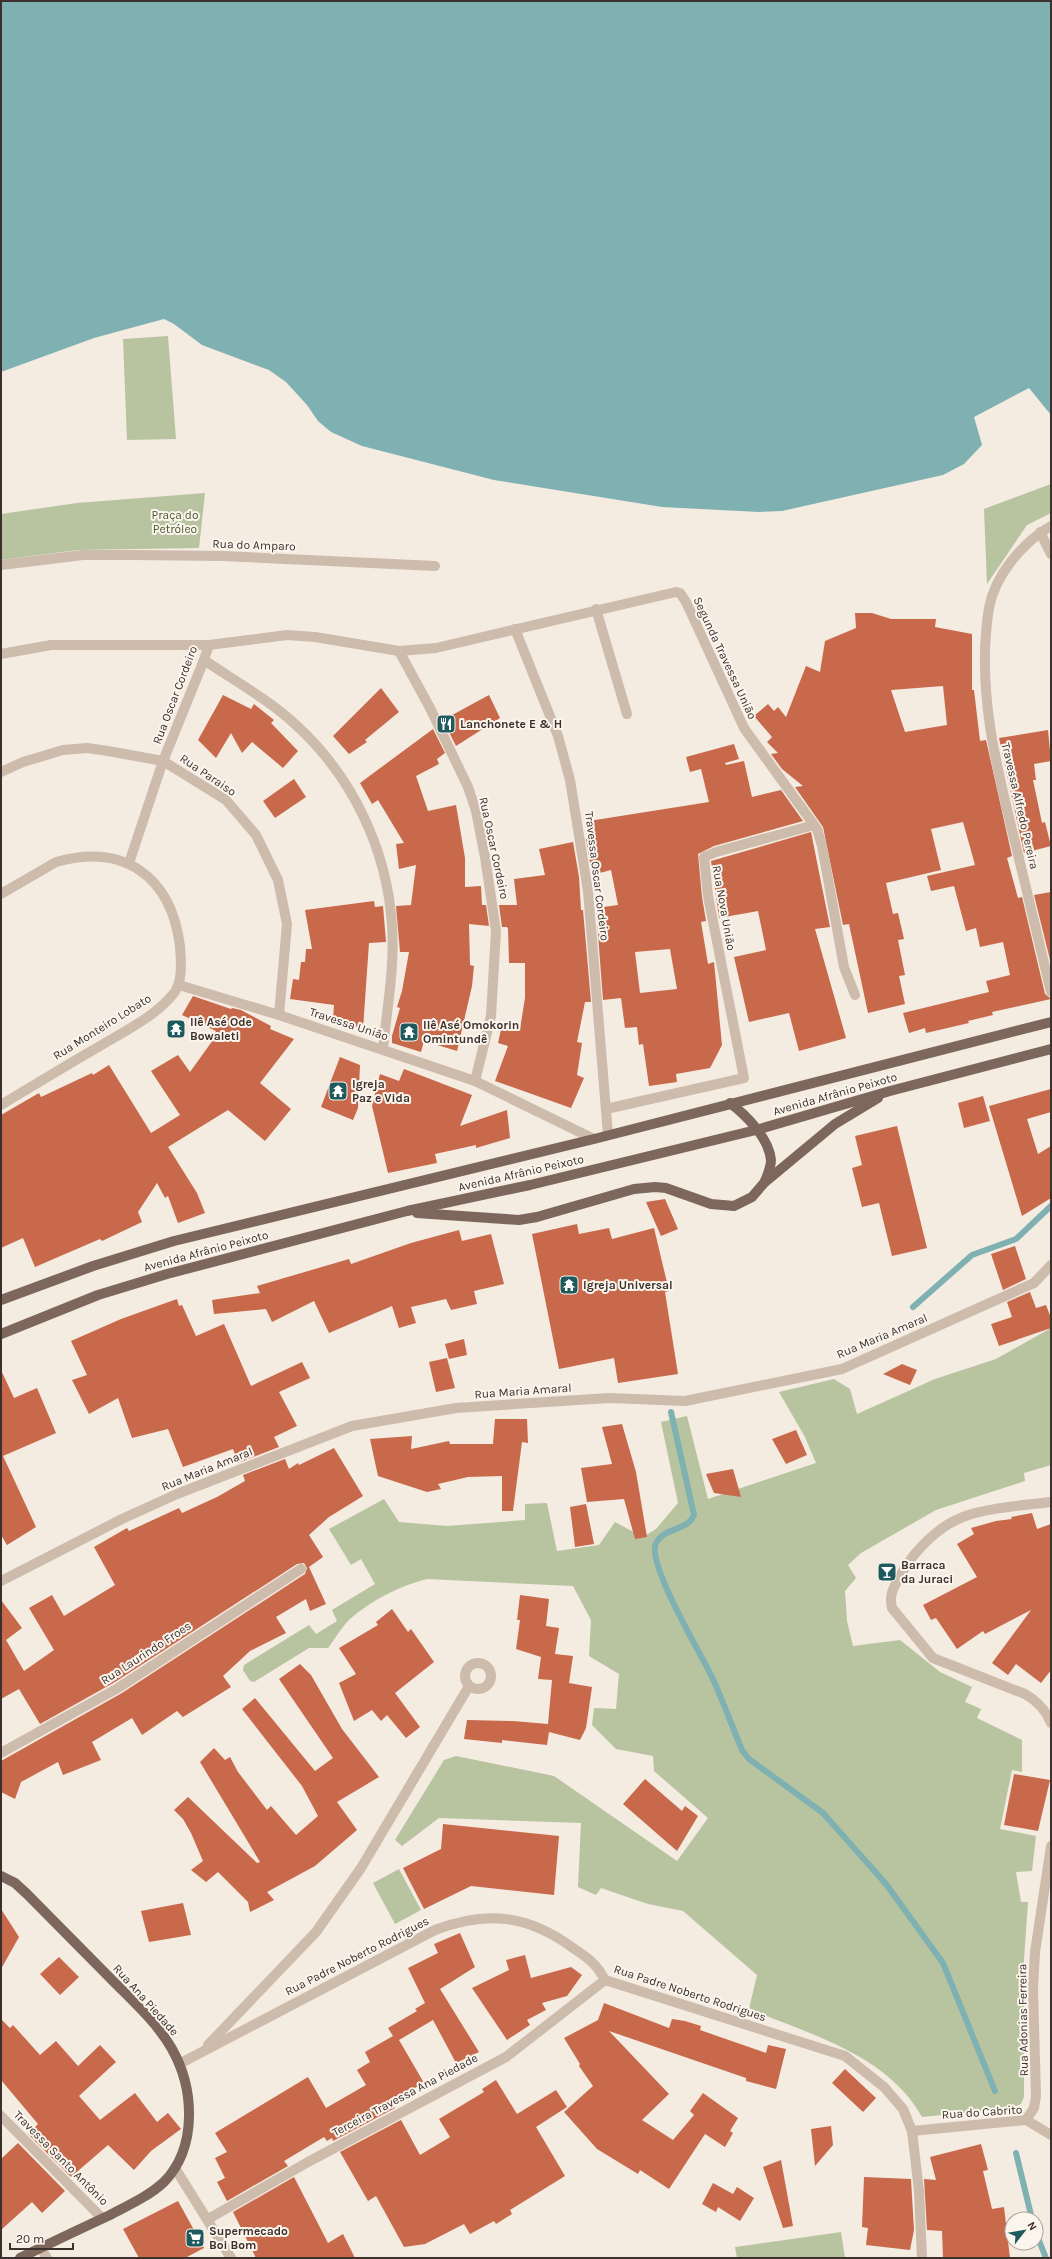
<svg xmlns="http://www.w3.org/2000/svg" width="1052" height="2259" font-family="Karla,sans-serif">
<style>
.green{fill:#b8c4a0}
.water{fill:#7fb0b2}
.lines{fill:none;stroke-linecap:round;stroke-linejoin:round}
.stream{stroke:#7fb0b2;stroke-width:6}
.building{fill:#c8694b;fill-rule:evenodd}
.minor{stroke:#cdbbac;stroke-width:10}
.major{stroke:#7d675c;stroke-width:10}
.labels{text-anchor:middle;stroke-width:4;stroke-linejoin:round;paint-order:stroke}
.park-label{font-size:12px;fill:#4a5a2e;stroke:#fbf5ee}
.street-label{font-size:12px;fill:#3b302b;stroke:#fbf5ee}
.poi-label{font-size:12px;font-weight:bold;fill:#3b302b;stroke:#fbf5ee;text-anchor:start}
</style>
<rect width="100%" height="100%" fill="#f4ebe1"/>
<g class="green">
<path d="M168,336L176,439L127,440L123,339Z"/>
<path d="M1051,484V513L1027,525L987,584L984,509Z"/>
<path d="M205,493L199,548L78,550L1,560V514L77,503Z"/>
<path d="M1051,1328V1465L1024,1473L1025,1481L936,1510L861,1553L848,1565L856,1578L845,1591L847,1621L853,1646L900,1640L940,1672L972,1687L965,1702L981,1709L977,1718L1022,1740V1772L1012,1770L1000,1829L1036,1836L1032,1871L1016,1872L1021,1902H1028L1024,1959V2097L1021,2104L1013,2108L922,2117C888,2055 809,2034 749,2009L757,1975L683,1911L648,1904L601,1888L596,1895L578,1887L581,1823L439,1818L402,1846L395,1840L444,1760L456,1756L554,1776L677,1861L708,1818L654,1771L653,1756L616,1749L592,1725L594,1708L616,1709L619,1674L589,1656L591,1620L573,1586L427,1579C399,1586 372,1600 350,1619C342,1626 335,1639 328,1648H309L254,1682L250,1681L243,1670L244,1665L309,1625L316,1634L337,1621L332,1610L375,1584L361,1559L351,1565L329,1529L384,1499L399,1522L447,1526L525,1520V1504L547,1503L557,1551L599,1545L615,1522L643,1537L656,1529L678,1503L661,1422L687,1416L708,1499L816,1463L805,1437L779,1392L834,1379L850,1389L857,1414L935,1379L996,1359Z"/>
<path d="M399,1869L421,1910L395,1924L373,1883Z"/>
<path d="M841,2232L845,2258H737L735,2247Z"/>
</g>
<path class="water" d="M1,1H1051V415L1029,388L974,417L982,445L964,464L943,475L782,511L759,512L662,507L494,480L362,446L331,432L318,421L307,405L286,382L269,370L202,345L174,324L164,319L94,338L1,372Z"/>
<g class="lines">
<g class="stream">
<path d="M913,1307L972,1255L1016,1239L1051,1206"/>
<path d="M671,1412L694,1515C688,1531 664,1527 656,1543C646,1563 701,1654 712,1677C723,1701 732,1726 742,1750L749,1759L823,1813L886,1884L943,1963L995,2091"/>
<path d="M1016,2153L1032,2219"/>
<path d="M1036,2233L1046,2258"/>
</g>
</g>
<g class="building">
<path d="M855,613H872L891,619H936L935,627L972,634V690H974L980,741L986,740L1012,856L1007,858L1018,898L1022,897L1045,994L1051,999L992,1012L993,1015L968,1021L969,1023L926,1033L925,1028L909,1033L903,1013L989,992L986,981L1010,975L1003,942L980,947L976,928L966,931L954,886L931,891L927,876L975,865L963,822L931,829L941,870L886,883L893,914L898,913L904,939L898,940L905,975L899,976L905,1004L868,1013L849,924L843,925L823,827L795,787L803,786L782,769L771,754L778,753L767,742L772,737L754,716L768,704L774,711L778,707L786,717L806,666L820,672L825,641L856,628ZM943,686L947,725L905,732L891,690Z"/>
<path d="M381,688L399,712L365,740L367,742L349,754L333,736Z"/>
<path d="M223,695L251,709L254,704L274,720L271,723L298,751L283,768L252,742L242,753L231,733L216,758L198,740Z"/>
<path d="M489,695L500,718L456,746L443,720Z"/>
<path d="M433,729L445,753L437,759L439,764L416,776L428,811L456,805L465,858V887L481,886L482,905H486L489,926L469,924L470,965L474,966L472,986L457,1051L424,1041L421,1052L392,1043V1036L400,1008L397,1007L402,991L409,952H400L396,906L411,905L416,865L399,869L396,844L404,843L378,800L372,804L360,783Z"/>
<path d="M1048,730L1051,761L1034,764L1036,780H1033L1042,823L1045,822L1051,846L1024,853L999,738Z"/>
<path d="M734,744L739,759L725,763L726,765L744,761L752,797L781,790L803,821L714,846L698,854L702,897L706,921L701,922L708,964L714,962L722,1045L710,1068L676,1074L677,1082L649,1086L643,1044L639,1045L637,1027L625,1028L621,998L603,1000L596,908L618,905L611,870L592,875L586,839L593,838L589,821L709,802L701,769L690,772L686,757ZM670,949L677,989L640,993L635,952Z"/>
<path d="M294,779L306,797L275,818L263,801Z"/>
<path d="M811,832L830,927L815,929L846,1038L799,1051L789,1013L749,1022L734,957L766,950L758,911L719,918L711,861Z"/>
<path d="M573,842L579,877L581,910H583L591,1002H585L577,1042L582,1043L577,1075L584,1078L571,1108L495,1081L508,1046L498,1043L502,1025L520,1029L525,998V963H509L508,929L507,927H502L499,905H517L514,879L545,875L539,849Z"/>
<path d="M1051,892V964L1034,895Z"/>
<path d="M374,901L375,907L383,906L386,942L369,943L363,1029L333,1020L334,1005L290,999L293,979L299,980L301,962H305L306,949H312L305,910Z"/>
<path d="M193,996L231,1009L232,1008L241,1010L271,1026L270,1029L294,1039L260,1083L291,1109L265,1141L228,1110L168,1147L197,1193L205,1213L178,1223L168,1196L165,1198L157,1183L138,1212L142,1222L102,1241L100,1239L35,1267L23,1238L1,1248V1115L39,1093L41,1097L92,1073L93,1075L109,1065L151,1133L180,1115L151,1071L178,1055L190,1072L213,1040L211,1038L216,1031L182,1015Z"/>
<path d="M340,1057L360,1065L358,1108L353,1120L321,1107Z"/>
<path d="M404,1069L472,1095L460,1126L507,1110L510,1138L476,1148V1145L435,1154L437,1163L388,1173L372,1106L380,1074L399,1081Z"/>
<path d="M1051,1089V1112L1027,1119L1038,1154L1051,1146V1198L1022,1216L989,1106Z"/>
<path d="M983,1096L990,1121L964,1128L958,1103Z"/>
<path d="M897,1126L927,1248L892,1256L879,1203L862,1207L852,1168L862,1165L855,1136Z"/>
<path d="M665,1199L678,1229L661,1236L646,1202Z"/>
<path d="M577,1224L579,1234L609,1228L612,1239L654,1228L669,1291L665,1292L678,1374L618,1383L614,1358L559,1369L532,1234Z"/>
<path d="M459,1230L462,1241L491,1234L504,1284L474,1291L477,1304L451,1310L446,1299L411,1307L416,1323L399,1328L392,1306L329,1333L314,1301L272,1322L266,1309L214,1314L212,1300L260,1293L257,1286L349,1259L351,1264L411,1243Z"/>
<path d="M1015,1246L1026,1279L1003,1290L991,1254Z"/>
<path d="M1030,1292L1036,1308L1046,1305L1051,1318V1328L999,1346L991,1324L1012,1317L1007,1302Z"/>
<path d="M177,1299L179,1306L182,1305L196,1336L224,1324L251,1386L302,1362L310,1378L279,1392L297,1426L274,1437L279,1447L238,1463L233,1449L183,1467L168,1429L132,1438L118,1398L89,1414L72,1380L87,1375L71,1341L121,1319Z"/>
<path d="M464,1339L467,1355L449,1359L445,1344Z"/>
<path d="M447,1358L455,1388L436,1392L429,1362Z"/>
<path d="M902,1364L917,1370L910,1385L883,1374Z"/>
<path d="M1,1370L14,1398L37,1388L56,1433L3,1456L36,1527L7,1545L1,1535Z"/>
<path d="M495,1419H527L528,1443L522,1442L513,1511H502V1476L468,1477L438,1484L441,1489L427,1492L378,1476L370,1439L412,1436L411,1449L449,1441L450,1444H493Z"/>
<path d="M622,1424L636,1472L647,1537L635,1539L624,1499L587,1502L581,1468L612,1464L602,1427Z"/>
<path d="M796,1430L807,1455L786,1464L772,1439Z"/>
<path d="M334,1448L363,1496L329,1517L309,1535L323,1557L309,1567L326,1604L310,1611L306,1599L276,1617L286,1633L250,1651L223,1676L231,1687L183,1717L177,1711L142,1735L132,1718L92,1742L101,1760L63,1775L58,1762L21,1782L15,1799L1,1792V1761L122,1693L305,1574L307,1568L304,1563L297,1564L115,1682L40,1724L19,1689L1,1699V1600L22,1628L6,1640L24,1671L54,1650L29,1608L52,1595L64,1616L115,1585L94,1547L127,1528L129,1531L179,1508L182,1513L217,1497L245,1481L243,1475L285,1459L289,1469L298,1463L299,1465Z"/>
<path d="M733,1469L741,1497L714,1493L706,1474Z"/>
<path d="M586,1504L594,1544L575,1547L570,1507Z"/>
<path d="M1032,1513L1037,1529L1051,1524V1670L1041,1683L1016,1664L1008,1675L992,1663L1031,1610L985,1634L983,1631L957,1649L936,1618L931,1620L923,1605L977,1577L957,1544L974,1534L971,1528L996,1521L1012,1519L1011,1517Z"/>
<path d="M520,1595L549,1599L546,1626L559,1628L555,1654L573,1656L569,1683L592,1687L586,1728L580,1740L549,1732L547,1745L502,1740V1743L464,1739L467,1720L513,1721L548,1724L552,1680L538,1679L541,1657L516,1649L520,1620H517Z"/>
<path d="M392,1609L408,1632L411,1629L434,1662L395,1693L420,1727L406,1738L387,1715L381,1721L372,1710L354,1721L339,1683L356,1674L339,1648L378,1625L376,1622Z"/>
<path d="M300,1664L311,1675L342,1729L379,1777L337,1802L357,1830L315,1866L267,1892L274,1900L250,1912L248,1902L218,1872L206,1882L191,1870L203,1861L191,1833L183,1819L174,1810L188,1797L257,1863L260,1862L200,1762L214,1748L225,1760L230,1757L238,1772L267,1810L271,1806L296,1835L318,1816L302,1786L242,1709L255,1698L315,1771L333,1758L279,1679Z"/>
<path d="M1014,1774L1050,1780L1038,1831L1004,1825Z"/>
<path d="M645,1779L682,1811L685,1806L698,1816L677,1851L623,1804Z"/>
<path d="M443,1824L559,1836L554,1895L471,1886L424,1909L403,1868L441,1849Z"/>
<path d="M183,1903L191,1935L149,1942L141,1911Z"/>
<path d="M1,1909L19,1937L1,1969Z"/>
<path d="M460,1933L475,1967L440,1989L479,2052L456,2063L433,2020L399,2040L424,2083L391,2101L395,2108L333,2141L332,2138L327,2141L324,2137L284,2161L288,2166L227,2201L217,2182L225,2178L215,2158L227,2152L215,2133L308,2077L326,2108L366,2085L357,2070L370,2062L365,2052L393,2036L388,2028L417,2011L415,2009L425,2003L408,1968L438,1953L434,1944Z"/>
<path d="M525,1955L531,1978L571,1967L582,1975L567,1996L542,2003L546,2010L527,2020L530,2025L507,2040L472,1988L509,1970L506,1960Z"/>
<path d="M59,1957L79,1977L60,1995L40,1974Z"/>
<path d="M604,2003L669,2028L672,2019L685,2021L701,2026L700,2030L766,2053L768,2045L786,2049L776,2089L746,2081V2078L609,2031L669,2094L642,2120L673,2140L694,2115L690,2111L703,2093L738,2118L730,2131L733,2133L725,2147L705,2134L669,2189L640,2170L638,2174L597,2149L564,2112L593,2086L579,2066L580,2064L564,2038L598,2020Z"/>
<path d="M1,2019L10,2028L13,2025L40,2055L56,2041L78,2066L100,2045L116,2062L79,2096L100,2120L135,2093L157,2122L168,2113L181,2129L151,2151L134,2170L108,2145L71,2177L28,2134L38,2124L1,2080Z"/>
<path d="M845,2069L876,2098L863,2112L832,2083Z"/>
<path d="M496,2080L517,2114L556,2090L567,2107L536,2127L565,2176L510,2210L512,2214L496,2224L494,2221L470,2234L464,2224L425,2244L404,2247L376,2196L368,2201L340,2152L401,2120L420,2155L450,2137L439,2119L484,2092L482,2089Z"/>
<path d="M831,2126L833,2145L815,2166L811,2129Z"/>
<path d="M18,2143L65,2191L42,2213L32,2202L1,2230V2159Z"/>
<path d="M981,2144L988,2170L983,2171L992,2209L1004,2207L1010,2258H943L942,2231L927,2230L924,2179L936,2180L930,2157Z"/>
<path d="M781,2160L793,2226L783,2228L763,2167Z"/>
<path d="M294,2177L328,2243L343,2234L355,2258H256L233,2212Z"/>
<path d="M864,2177L911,2179L914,2230L910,2250L866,2245L868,2228L862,2227Z"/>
<path d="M713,2183L733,2194L737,2187L754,2198L740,2221L718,2207L716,2212L702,2204Z"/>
<path d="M178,2201L204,2248L185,2258H139L123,2229Z"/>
</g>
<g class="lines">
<g class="minor">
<path d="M1051,526C1023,542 995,575 989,608C976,687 996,766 1015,842C1027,892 1039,942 1051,992"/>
<path d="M1040,532L1051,554"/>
<path d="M1,565L83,555H133L223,556L435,566"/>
<path d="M596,609L627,714"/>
<path d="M515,629L558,736L570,780L588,891L608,1135"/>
<path d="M399,651L430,708L468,787L476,811L485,857L496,931L491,1016L475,1081"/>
<path d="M1,654L51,645H209"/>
<path d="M204,660C235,681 269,700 296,725C352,776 387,849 392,925C395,966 387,1008 383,1049"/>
<path d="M1,772L23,762L63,750L87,748L108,751L163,761L226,800L256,835L278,880L287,924L279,1015"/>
<path d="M129,863L163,761L204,660L209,645L287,635L315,637L399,651L436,648L676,592L680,593L686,602L744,728L817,829L822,846L844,967L855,995"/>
<path d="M1,894L56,862C124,843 171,876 180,946C181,961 183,981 174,993C156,1016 125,1031 100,1046C67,1065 34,1085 1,1105"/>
<path d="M179,985L279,1015L475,1081L594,1139"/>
<path d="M606,1109L744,1078L708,896L704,857L716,852L814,825"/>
<path d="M1051,1502C1027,1505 985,1508 963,1517C939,1526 916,1549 903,1571C896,1584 888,1593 892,1608L933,1658L1025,1694C1037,1701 1046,1710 1051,1723"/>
<path d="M1,1581L122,1519L177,1494L352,1426L456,1408L609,1398L685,1401L842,1369L1034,1283L1051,1265"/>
<circle cx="478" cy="1676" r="13"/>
<path d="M1,1753L118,1688L301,1569"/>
<path d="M208,2045L316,1932L361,1868L469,1686"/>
<path d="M179,2064L435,1930C487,1910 528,1915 573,1948C588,1958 596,1963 605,1980L845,2056L884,2087L903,2109L912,2131L919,2191L922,2258"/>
<path d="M1,2116L102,2218"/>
<path d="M1026,2120L1034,2108L1036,2096L1033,1989L1035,1952L1051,1846"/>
<path d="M912,2131L1026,2120L1051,2135"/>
<path d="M175,2168L231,2258"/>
<path d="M208,2219L308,2162L506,2057L605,1980"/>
<path d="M41,2248L47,2258"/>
</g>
<g class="major">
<path d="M730,1103C746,1115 769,1138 771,1160C771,1167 768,1174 765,1181"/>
<path d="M417,1213L519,1220L537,1217L634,1189L655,1187L666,1188L711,1204L734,1206L752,1197L764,1183L835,1124L878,1098"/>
<path d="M1,1300L93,1266L174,1241L594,1139L1051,1022"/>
<path d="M1,1334L98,1295L167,1274L407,1211L530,1185L756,1130L890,1091L1051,1049"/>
<path d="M1,1876L15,1883L27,1894C56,1923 85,1953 114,1982C134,2002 158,2024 172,2049C194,2088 198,2147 164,2182C149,2196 129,2205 110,2215C80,2229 50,2243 20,2258"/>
</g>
</g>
<defs>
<g id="restaurant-square" transform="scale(1)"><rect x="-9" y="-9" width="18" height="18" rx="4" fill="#1f5a5e" stroke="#fbf5ee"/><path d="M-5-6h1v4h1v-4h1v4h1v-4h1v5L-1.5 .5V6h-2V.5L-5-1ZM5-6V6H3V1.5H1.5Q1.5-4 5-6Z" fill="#fff"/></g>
<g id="temple-square" transform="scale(1)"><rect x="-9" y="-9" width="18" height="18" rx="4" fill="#1f5a5e" stroke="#fbf5ee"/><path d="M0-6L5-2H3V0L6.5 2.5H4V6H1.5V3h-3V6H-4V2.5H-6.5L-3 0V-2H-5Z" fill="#fff"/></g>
<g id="bar-square" transform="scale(1)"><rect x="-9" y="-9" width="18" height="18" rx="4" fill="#1f5a5e" stroke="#fbf5ee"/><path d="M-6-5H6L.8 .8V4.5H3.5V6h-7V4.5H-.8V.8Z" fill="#fff"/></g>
<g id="supermarket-square" transform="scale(1)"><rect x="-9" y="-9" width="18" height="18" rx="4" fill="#1f5a5e" stroke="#fbf5ee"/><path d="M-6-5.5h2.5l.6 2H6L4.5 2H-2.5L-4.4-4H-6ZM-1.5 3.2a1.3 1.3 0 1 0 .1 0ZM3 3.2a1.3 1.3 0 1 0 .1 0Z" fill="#fff"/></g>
</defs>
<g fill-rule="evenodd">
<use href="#restaurant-square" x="446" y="724"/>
<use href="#temple-square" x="176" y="1029"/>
<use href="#temple-square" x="409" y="1032"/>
<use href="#temple-square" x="338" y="1091"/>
<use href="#temple-square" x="569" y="1285"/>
<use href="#bar-square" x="887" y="1572"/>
<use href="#supermarket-square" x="195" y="2238"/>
</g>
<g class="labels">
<g class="park-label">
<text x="175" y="519">Praça do<tspan x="175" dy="14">Petróleo</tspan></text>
</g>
<g class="street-label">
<text transform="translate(254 545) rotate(2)" y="4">Rua do Amparo</text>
<text transform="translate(725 658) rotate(65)" y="4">Segunda Travessa União</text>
<text transform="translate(175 695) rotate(-69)" y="4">Rua Oscar Cordeiro</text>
<text transform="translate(208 775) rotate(34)" y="4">Rua Paraiso</text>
<text transform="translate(1020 806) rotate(77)" y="4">Travessa Alfredo Pereira</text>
<text transform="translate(494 848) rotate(78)" y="4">Rua Oscar Cordeiro</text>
<text transform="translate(597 876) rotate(83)" y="4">Travessa Oscar Cordeiro</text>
<text transform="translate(724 908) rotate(80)" y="4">Rua Nova União</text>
<text transform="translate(349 1024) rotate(18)" y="4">Travessa União</text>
<text transform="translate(102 1027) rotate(-32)" y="4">Rua Monteiro Lobato</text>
<text transform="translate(835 1094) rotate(-16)" y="4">Avenida Afrânio Peixoto</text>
<text transform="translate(521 1173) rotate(-13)" y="4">Avenida Afrânio Peixoto</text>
<text transform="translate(206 1251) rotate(-15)" y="4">Avenida Afrânio Peixoto</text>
<text transform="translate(882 1336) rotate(-23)" y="4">Rua Maria Amaral</text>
<text transform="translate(523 1391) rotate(-4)" y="4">Rua Maria Amaral</text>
<text transform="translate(207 1469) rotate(-22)" y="4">Rua Maria Amaral</text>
<text transform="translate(146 1653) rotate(-33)" y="4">Rua Laurindo Froes</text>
<text transform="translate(357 1956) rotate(-27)" y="4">Rua Padre Noberto Rodrigues</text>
<text transform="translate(690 1993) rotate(18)" y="4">Rua Padre Noberto Rodrigues</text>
<text transform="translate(146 2000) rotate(48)" y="4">Rua Ana Piedade</text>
<text transform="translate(1023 2020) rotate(-91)" y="4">Rua Adonias Ferreira</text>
<text transform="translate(405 2095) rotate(-28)" y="4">Terceira Travessa Ana Piedade</text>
<text transform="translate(982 2112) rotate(-4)" y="4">Rua do Cabrito</text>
<text transform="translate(61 2158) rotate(45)" y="4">Travessa Santo Antônio</text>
</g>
<g class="poi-label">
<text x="460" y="728">Lanchonete E &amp; H</text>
<text x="190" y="1026">Ilê Asé Ode<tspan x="190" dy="14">Bowaleti</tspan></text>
<text x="423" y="1029">Ilê Asé Omokorin<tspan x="423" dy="14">Omintundê</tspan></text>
<text x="352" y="1088">Igreja<tspan x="352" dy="14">Paz e Vida</tspan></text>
<text x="583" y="1289">Igreja Universal</text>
<text x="901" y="1569">Barraca<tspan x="901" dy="14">da Juraci</tspan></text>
<text x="209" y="2235">Supermecado<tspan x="209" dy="14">Boi Bom</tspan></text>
</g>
</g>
<rect width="1052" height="2259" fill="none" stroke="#3b302b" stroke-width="4"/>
<g transform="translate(1024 2231) rotate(59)"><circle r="19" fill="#fbf5ee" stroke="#aea6a0"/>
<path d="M0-3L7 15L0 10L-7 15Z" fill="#1f5a5e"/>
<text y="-6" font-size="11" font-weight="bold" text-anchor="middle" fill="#3b302b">N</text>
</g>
<path d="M10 2243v6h63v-6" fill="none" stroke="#3b302b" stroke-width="2"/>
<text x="16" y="2243" font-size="12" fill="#3b302b" stroke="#fbf5ee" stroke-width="3" paint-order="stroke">20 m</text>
</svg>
